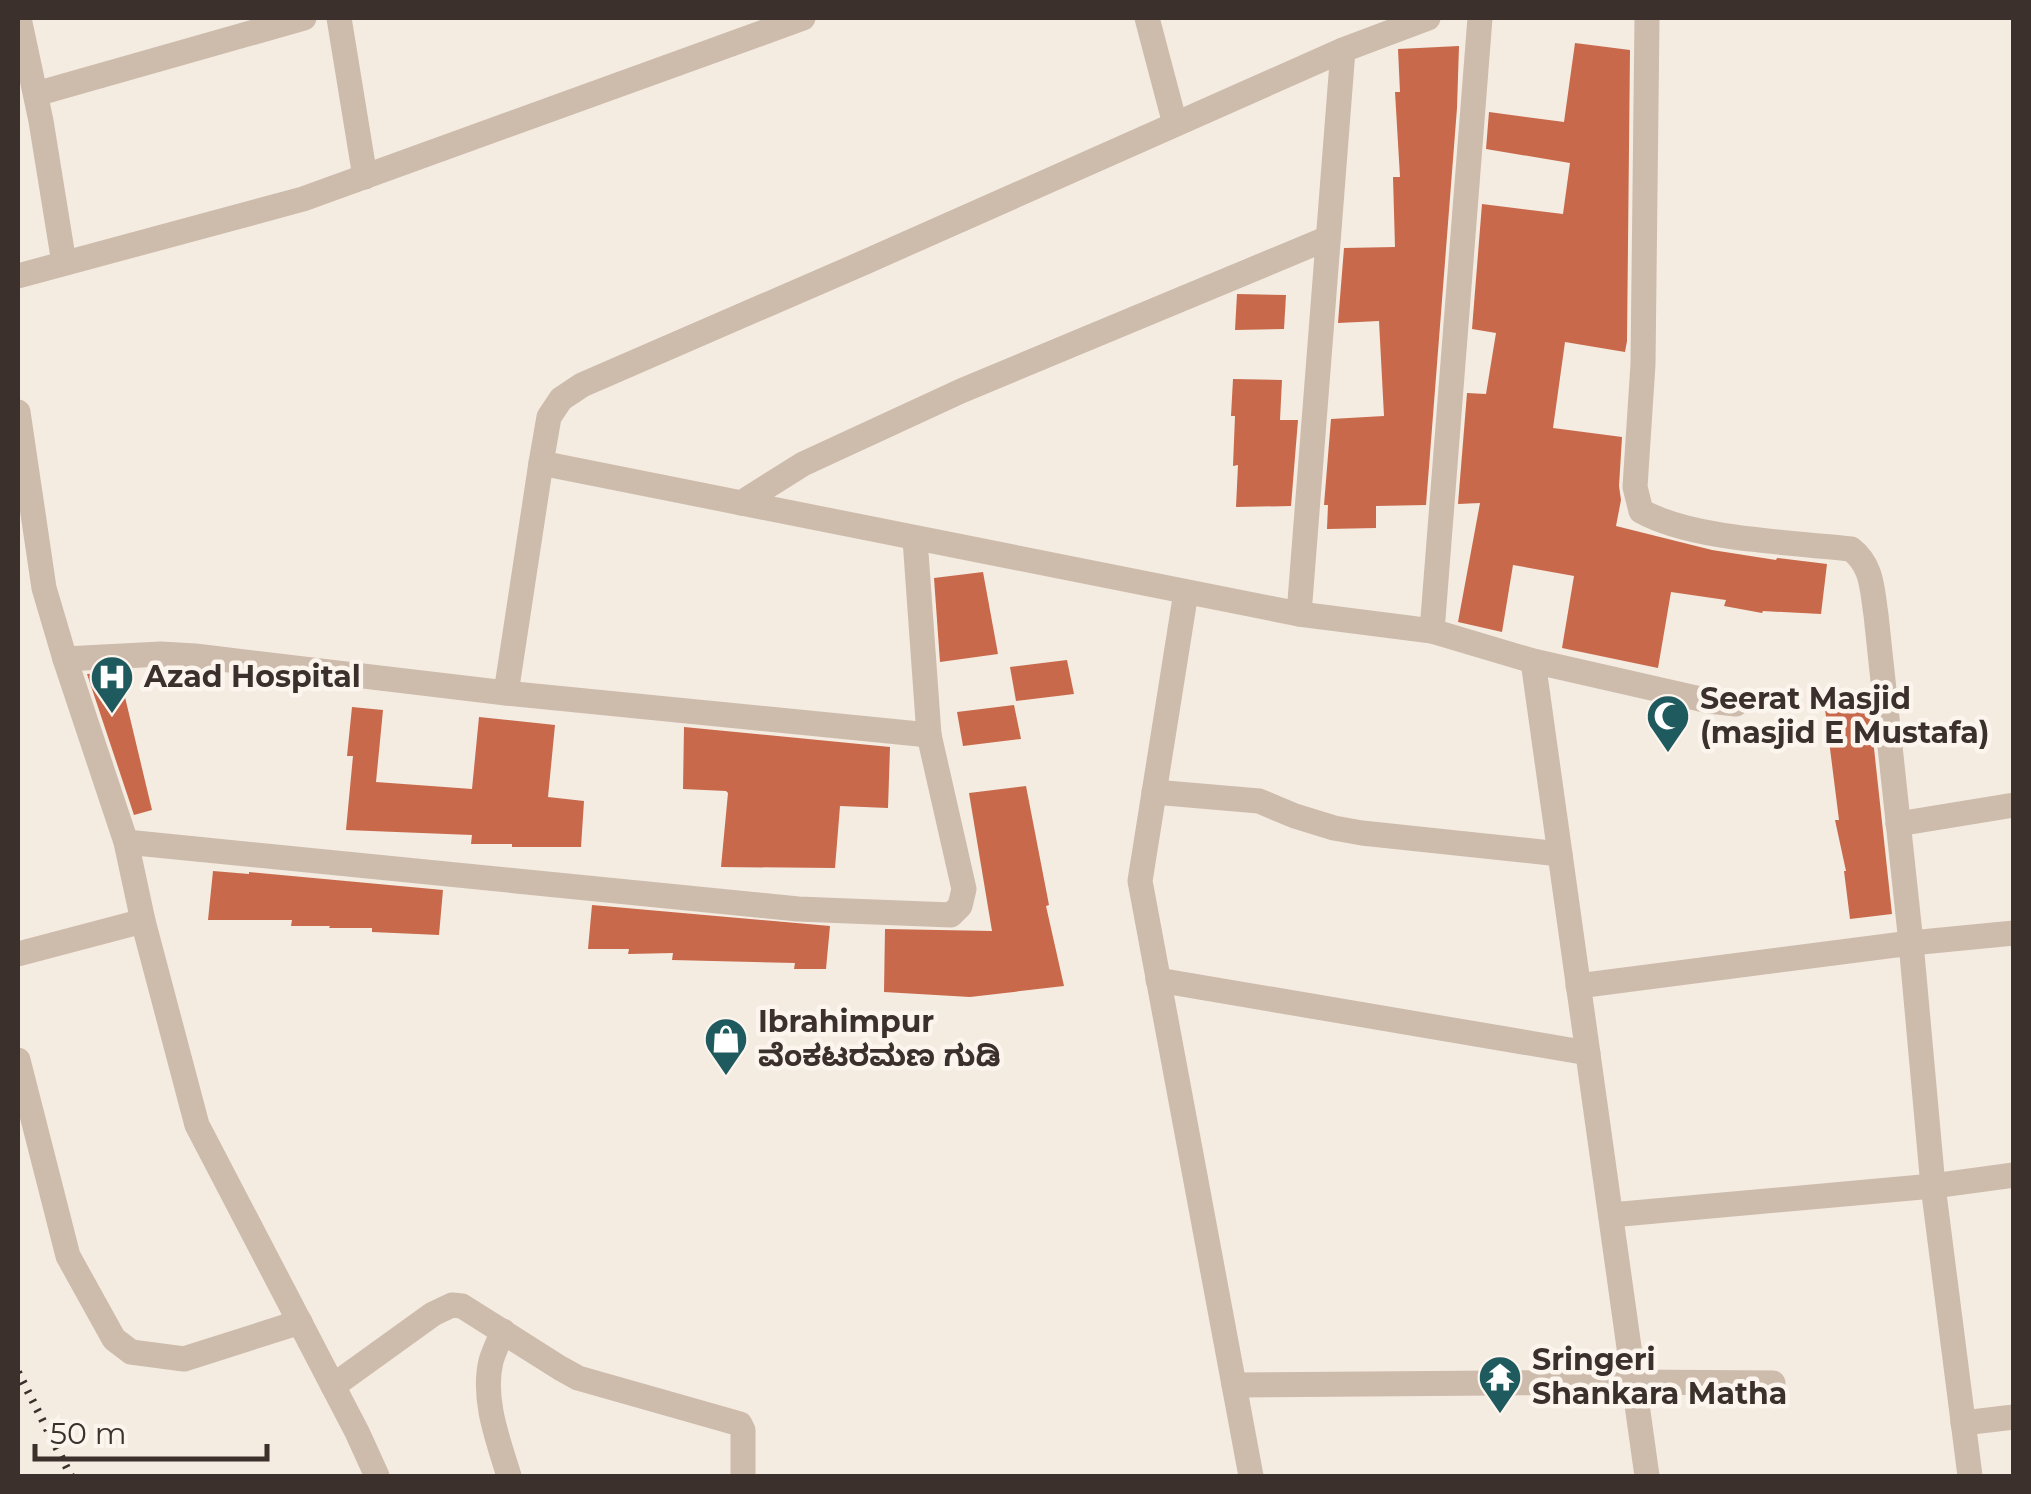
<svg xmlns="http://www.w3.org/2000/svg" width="2031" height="1494" font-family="Montserrat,'Noto Sans Kannada',sans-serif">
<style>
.building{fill:#c8694b}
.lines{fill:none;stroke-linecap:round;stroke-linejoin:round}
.minor{stroke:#cdbbac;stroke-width:25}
.rail{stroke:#3b302b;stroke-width:8;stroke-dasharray:2.5 8;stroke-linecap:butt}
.labels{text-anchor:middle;stroke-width:9;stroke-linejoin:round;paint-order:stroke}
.poi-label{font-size:30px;font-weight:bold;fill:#3b302b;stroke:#fbf5ee;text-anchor:start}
</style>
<rect width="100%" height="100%" fill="#f4ebe1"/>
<g class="building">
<path d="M1575,43L1630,50L1627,341L1625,352L1565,342L1553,428L1622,437L1619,486L1621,500L1616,526L1712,550L1776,560L1777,558L1827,564L1821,614L1763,611L1762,613L1724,606L1726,600L1671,592L1658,668L1562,648L1574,576L1513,565L1502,632L1458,622L1480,503L1458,504L1467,393L1486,394L1496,333L1472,329L1482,204L1563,214L1570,163L1486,149L1489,112L1564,122Z"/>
<path d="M1459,46L1457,108L1426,505L1376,506V528L1327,529L1328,505H1324L1331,419L1384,416L1379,321L1338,323L1344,248L1395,247L1393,177H1400L1395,92H1400L1398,49Z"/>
<path d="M1237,294L1286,295L1284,329L1235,330Z"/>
<path d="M1233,379L1282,380L1280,420H1298L1291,506L1236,507L1238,465L1233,466L1235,416H1231Z"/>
<path d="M983,572L998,654L940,662L934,578Z"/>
<path d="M1067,660L1074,694L1016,701L1010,667Z"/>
<path d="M119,672L152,810L134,815L87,674Z"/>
<path d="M1868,693L1892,914L1850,919L1844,871H1846L1835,820H1839L1824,701Z"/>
<path d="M1014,705L1021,739L963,746L957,712Z"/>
<path d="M352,707L383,710L376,782L472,789L479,717L555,725L548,797L584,801L581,847H512V844H471L472,835L346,830L353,756H347Z"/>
<path d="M684,727L890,747L888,808L840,806L835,868L721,867L728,793L726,791L683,789Z"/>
<path d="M1026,786L1049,905L1046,906L1064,986L970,997L884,992L885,929L992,931L969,793Z"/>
<path d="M213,871L249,874V872L443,890L439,935L372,932V928H329L330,926H291L292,920H208Z"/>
<path d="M592,905L830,926L826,969H794L795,963L672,960L673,953L628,954L629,949H588Z"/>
</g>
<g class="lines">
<g class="minor">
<path d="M19,18L41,121L64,263"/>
<path d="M339,18L365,177"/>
<path d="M1147,18L1175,124"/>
<path d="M1428,18L1343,50L863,263L582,385L561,399L549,417L541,463L1299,614L1432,631L1533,661L1709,701L1736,704"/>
<path d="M1647,18L1643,364L1635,487L1641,511C1693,540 1791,542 1851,549C1873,566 1872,590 1876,615L1911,943L2014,933"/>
<path d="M36,94L304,18"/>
<path d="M18,276L303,199L803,18"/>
<path d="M18,412L44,588L65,659L126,842L143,921L197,1125L357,1432L377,1476"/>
<path d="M741,503L803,464L961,391L1328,238"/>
<path d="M1186,592L1140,881L1251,1476"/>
<path d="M1299,614L1343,50"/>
<path d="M1432,631L1480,18"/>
<path d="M65,659L161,654L195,656L506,693L929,735"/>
<path d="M1533,661L1647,1476"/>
<path d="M506,693L541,463"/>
<path d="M1154,792L1259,801L1295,816L1334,828L1362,833L1560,854"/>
<path d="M1898,824L2014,805"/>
<path d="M126,842L798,909L951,915L960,906L964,889L929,735L915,539"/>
<path d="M18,954L143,921"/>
<path d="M1158,980L1588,1053"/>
<path d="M1578,986L1911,943L1933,1186L1970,1476"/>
<path d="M18,1060L68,1256L114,1339L131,1352L184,1359L300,1322"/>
<path d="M1611,1215L1933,1186L2014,1175"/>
<path d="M503,1331C499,1341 494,1351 491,1361C482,1399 498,1440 509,1476"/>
<path d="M1234,1385L1634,1382L1773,1383"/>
<path d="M333,1386L433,1314L452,1305L462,1306L560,1368L578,1378L740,1424L743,1430V1476"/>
<path d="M1963,1423L2014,1417"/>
</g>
<path class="rail" d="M18,1372L71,1476"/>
</g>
<defs>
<g id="hospital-pin" transform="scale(2.25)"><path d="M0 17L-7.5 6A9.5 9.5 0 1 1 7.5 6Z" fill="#1f5a5e" stroke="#fbf5ee"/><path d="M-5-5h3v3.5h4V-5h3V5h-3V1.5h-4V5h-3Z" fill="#fff"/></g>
<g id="mosque-pin" transform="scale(2.25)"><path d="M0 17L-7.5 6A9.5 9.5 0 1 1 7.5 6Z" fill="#1f5a5e" stroke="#fbf5ee"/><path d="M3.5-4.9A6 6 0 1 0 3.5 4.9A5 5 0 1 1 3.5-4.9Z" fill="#fff"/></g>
<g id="shop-pin" transform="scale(2.25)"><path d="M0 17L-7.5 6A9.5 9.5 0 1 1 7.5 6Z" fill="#1f5a5e" stroke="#fbf5ee"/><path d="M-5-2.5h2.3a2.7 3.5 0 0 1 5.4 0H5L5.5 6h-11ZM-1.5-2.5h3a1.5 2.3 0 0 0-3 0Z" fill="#fff"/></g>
<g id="temple-pin" transform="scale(2.25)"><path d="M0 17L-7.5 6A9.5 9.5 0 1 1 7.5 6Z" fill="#1f5a5e" stroke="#fbf5ee"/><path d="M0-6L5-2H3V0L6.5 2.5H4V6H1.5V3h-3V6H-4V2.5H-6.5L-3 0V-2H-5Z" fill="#fff"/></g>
</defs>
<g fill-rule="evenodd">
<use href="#hospital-pin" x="112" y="677"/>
<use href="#mosque-pin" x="1668" y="716"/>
<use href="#shop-pin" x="726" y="1039"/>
<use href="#temple-pin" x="1500" y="1377"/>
</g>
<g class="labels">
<g class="poi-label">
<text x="144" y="687">Azad Hospital</text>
<text x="1700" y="709">Seerat Masjid<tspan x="1700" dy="34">(masjid E Mustafa)</tspan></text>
<text x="758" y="1032">Ibrahimpur<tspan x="758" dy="34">ವೆಂಕಟರಮಣ ಗುಡಿ</tspan></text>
<text x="1532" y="1370">Sringeri<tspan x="1532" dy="34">Shankara Matha</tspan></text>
</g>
</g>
<rect width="2031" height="1494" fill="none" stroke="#3b302b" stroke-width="40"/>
<path d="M35 1444v15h232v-15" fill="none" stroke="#3b302b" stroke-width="5"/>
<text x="50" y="1444" font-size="30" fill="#3b302b" stroke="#fbf5ee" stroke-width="8" paint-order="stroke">50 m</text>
</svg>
